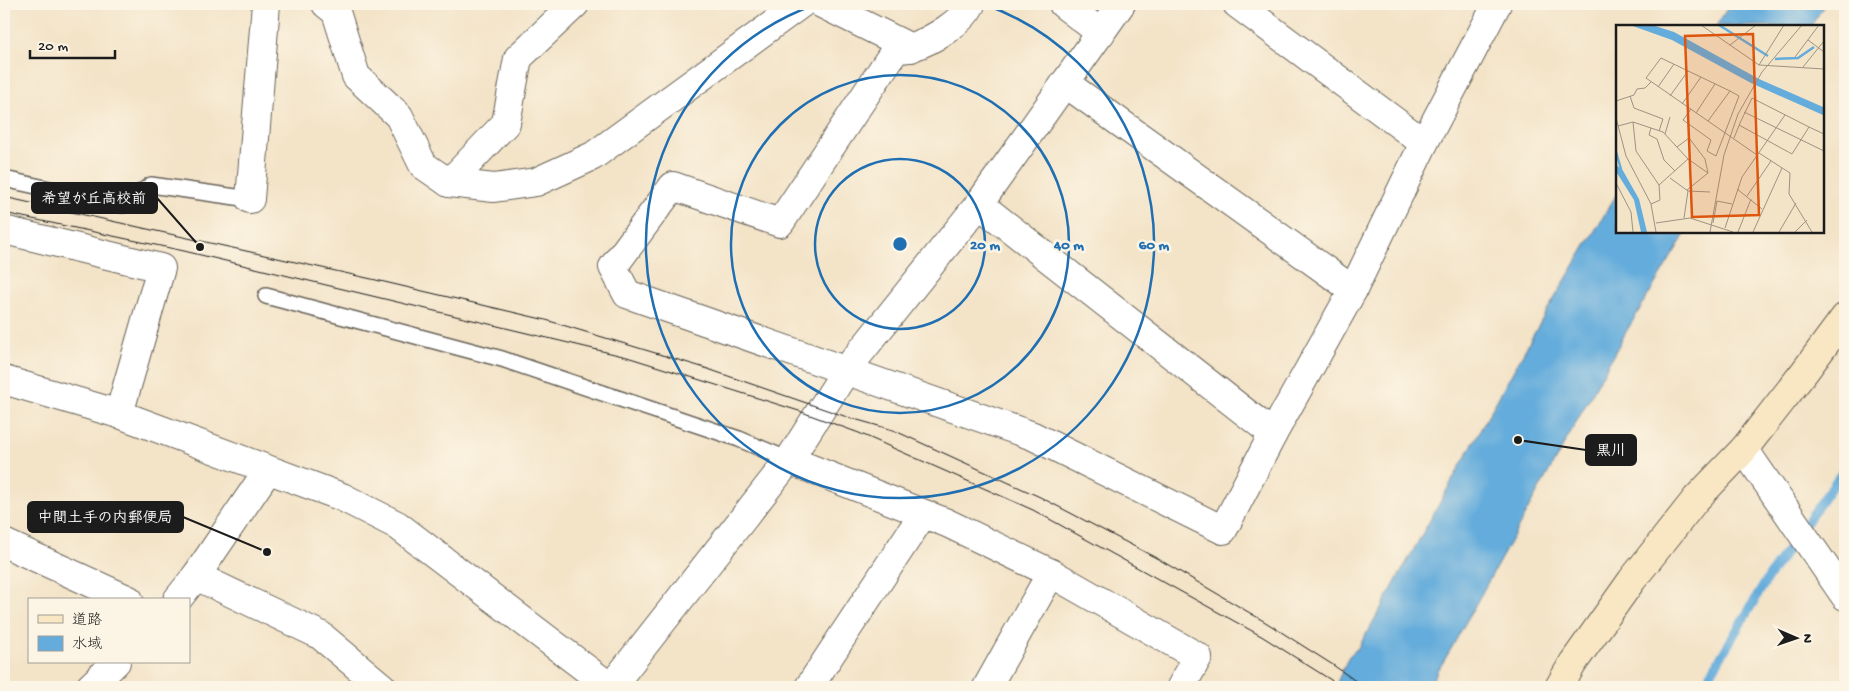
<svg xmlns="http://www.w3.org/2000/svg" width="1849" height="691" font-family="'Gochi Hand','Klee One',sans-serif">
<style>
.water{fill:#63acdb;stroke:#40647c}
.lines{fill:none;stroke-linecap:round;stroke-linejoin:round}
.stream{stroke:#63acdb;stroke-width:9}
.lane-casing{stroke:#676258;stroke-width:18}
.street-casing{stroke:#676258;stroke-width:30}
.secondary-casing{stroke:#676258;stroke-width:30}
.lane{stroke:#fff;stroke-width:15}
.street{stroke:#fff;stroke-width:28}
.secondary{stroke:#f9e7c3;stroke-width:28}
.tram{stroke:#1c1c1c;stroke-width:1}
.ring{fill:none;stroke:#1f6fb2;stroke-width:2.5}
.inset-river{fill:none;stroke:#63acdb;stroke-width:2.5}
.inset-road{fill:none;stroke:#9d9383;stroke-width:1}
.view{fill:#de560d;fill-opacity:0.15;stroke:#de560d;stroke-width:2.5}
.inset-edge{fill:none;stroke:#1c1c1c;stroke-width:2.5}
.centre{fill:#1f6fb2;stroke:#fcf5e5;stroke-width:2.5}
.ring-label{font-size:15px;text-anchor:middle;font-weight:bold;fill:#1f6fb2;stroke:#fcf5e5;stroke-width:5;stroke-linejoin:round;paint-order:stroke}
.leader{fill:none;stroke:#1c1c1c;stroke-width:2}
.callout-dot{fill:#1c1c1c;stroke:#fcf5e5;stroke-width:2}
.callout{fill:#1c1c1c;stroke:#1c1c1c;stroke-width:2}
.callout-label{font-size:15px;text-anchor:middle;font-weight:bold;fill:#fff}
</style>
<rect width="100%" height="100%" fill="#fcf5e5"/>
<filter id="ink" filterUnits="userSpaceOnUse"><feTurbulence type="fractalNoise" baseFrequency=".02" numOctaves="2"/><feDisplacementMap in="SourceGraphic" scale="10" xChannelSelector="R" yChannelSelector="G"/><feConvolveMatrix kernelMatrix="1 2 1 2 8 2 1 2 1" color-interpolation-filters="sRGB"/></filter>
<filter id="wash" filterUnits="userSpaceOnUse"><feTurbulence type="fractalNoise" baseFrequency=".0096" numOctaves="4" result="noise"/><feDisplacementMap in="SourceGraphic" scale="20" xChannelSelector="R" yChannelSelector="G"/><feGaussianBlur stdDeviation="1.12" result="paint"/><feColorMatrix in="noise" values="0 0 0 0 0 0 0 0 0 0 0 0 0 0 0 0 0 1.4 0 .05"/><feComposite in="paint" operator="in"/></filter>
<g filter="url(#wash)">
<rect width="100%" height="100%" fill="#f3e3c7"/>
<g class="water">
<path d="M1730,4H1825L1811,26H1716Z"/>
<path d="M1618,192V231H1687L1626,332L1451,649L1428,687H1335L1349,656L1358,648L1381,608L1545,314Z"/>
</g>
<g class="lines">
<path class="stream" d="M1703,687L1769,576L1845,468"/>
</g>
</g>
<g filter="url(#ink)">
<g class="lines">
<g class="lane-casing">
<g id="lane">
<path d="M4,179L123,205L151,185L250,199"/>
<path d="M266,296L502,359L739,439L789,460"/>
</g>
</g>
<g class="street-casing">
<g id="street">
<path d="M326,4L336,12L356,76L399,116L423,165L449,183L506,123L518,58L575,4"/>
<path d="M822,4L911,48"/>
<path d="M971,4C963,22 931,41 912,47C907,49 901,49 896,49L780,223L673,186L613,267L627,294L1033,436L1223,530L1273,434"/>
<path d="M1063,4L1101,33"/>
<path d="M1237,4L1424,143"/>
<path d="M1065,83L1353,290"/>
<path d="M449,183L494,188L536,182L593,156L801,4"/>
<path d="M250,199L266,4"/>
<path d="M979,204L1273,434L1353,290L1424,143L1497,4"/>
<path d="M4,230L161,268L119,414"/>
<path d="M4,380L119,414L342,497L397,525L610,687"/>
<path d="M1744,449L1845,596"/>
<path d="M789,460L947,523L1051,573L1198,657L1181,687"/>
<path d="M4,543L129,600"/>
<path d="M196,576L320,635L382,687"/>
<path d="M177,600L196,576L268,470"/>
<path d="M90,687L116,662"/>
<path d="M611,687L789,460L847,369L979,204L1121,4"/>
<path d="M809,687L923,514"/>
<path d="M987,687L1051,573"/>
</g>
</g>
<g class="secondary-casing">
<path id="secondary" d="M1559,687L1573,663L1632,580L1696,499L1744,449L1805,371L1845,317"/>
</g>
<use href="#lane" class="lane"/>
<use href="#street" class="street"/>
<use href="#secondary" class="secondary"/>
<g class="tram">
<path d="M4,197L376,280L546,320L705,368L847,417L893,430L1040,497L1160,560L1267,623L1333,665L1364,687"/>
<path d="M4,213L184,251L627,357L799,411L859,433L1033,510L1263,637L1342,687"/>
</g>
</g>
</g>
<g class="ring">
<circle cx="900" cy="244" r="85"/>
<circle cx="900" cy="244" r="169"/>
<path d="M983 4A254 254 0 1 1 817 4"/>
</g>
<g transform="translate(1616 25)">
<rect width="208" height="208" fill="#f3e3c7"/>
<path d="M14,0H36L58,7L143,54L207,82V90L135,58L56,15ZM0,140L6,144L23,174L31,207H25L18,175L1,148Z" fill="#63acdb"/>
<path class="inset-river" d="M103,0L152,31M159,34L182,33L198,22M0,127L5,144"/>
<path class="inset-road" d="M85,0L143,40L208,44M192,15L208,27M114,20L140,0M179,32L203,0M143,40L168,0M187,42L208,16M42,62L58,39M14,71L18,83L47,94L43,106M54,71L72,46M0,76L18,70L21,64L29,63L35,57M66,79L85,52M75,84L67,95L95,115L91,126L100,131L123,71L114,66M128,87L208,126M80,88L99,59M0,93L10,131L35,179L40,207M92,96L114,66L45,33L30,53L141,130M17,97L20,126L43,160L44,175L35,179M2,101L17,97L47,107L72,134L43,160M193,102L208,109M35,103L33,110L41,114L48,135L59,146M49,109L54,92M118,113L124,98L136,73L193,102L176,129L123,100M61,122L73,113L89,134L92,148M143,128L174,148L173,169L196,207M54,153L72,166L94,167M0,158L15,187L17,207M121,164L146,184M71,165L92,148L72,134M131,171L155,136M68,193L72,166M40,198L74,193L117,207M97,198L101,176L116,179M109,203L126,152L169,90M94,207L108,130L122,89L146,47L186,0M122,207L135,174M137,207L166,143M163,207L180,178M179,207L191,195"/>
<path class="view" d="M137,9L143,190L76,192L69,11Z"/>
<rect width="208" height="208" class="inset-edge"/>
</g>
<circle cx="900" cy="244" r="8" class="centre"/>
<g class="ring-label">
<text x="985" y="249">20 m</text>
<text x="1069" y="249">40 m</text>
<text x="1154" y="249">60 m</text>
</g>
<path class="leader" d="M200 247L157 198M1518 440L1586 450M267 552L183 517"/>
<g class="callout-dot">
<circle cx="200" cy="247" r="5"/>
<circle cx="1518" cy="440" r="5"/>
<circle cx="267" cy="552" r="5"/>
</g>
<g class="callout">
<rect x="32" y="183" width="125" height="30" rx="5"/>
<rect x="1586" y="435" width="50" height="30" rx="5"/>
<rect x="28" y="502" width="155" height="30" rx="5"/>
</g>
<g class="callout-label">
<text x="94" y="203">希望が丘高校前</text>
<text x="1611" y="455">黒川</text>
<text x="105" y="522">中間土手の内郵便局</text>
</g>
<rect width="1849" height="691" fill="none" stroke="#fcf5e5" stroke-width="20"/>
<rect x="28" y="598" width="162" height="65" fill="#fcf5e5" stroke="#a29e95"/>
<rect x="38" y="615" width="25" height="8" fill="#f9e7c3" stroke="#a29e95"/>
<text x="72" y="624" font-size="15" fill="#1c1c1c">道路</text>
<rect x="38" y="636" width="25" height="15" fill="#63acdb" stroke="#a29e95"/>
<text x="72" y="648" font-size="15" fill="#1c1c1c">水域</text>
<g transform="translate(1796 638) rotate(92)" stroke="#fcf5e5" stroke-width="4" paint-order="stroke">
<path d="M0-4L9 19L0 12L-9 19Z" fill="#1c1c1c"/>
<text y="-8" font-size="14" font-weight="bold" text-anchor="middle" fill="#1c1c1c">N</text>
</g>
<path d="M30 50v8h85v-8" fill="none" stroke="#1c1c1c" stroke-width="2.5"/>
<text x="38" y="50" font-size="15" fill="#1c1c1c" stroke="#fcf5e5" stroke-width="4" paint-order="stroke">20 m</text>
</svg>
